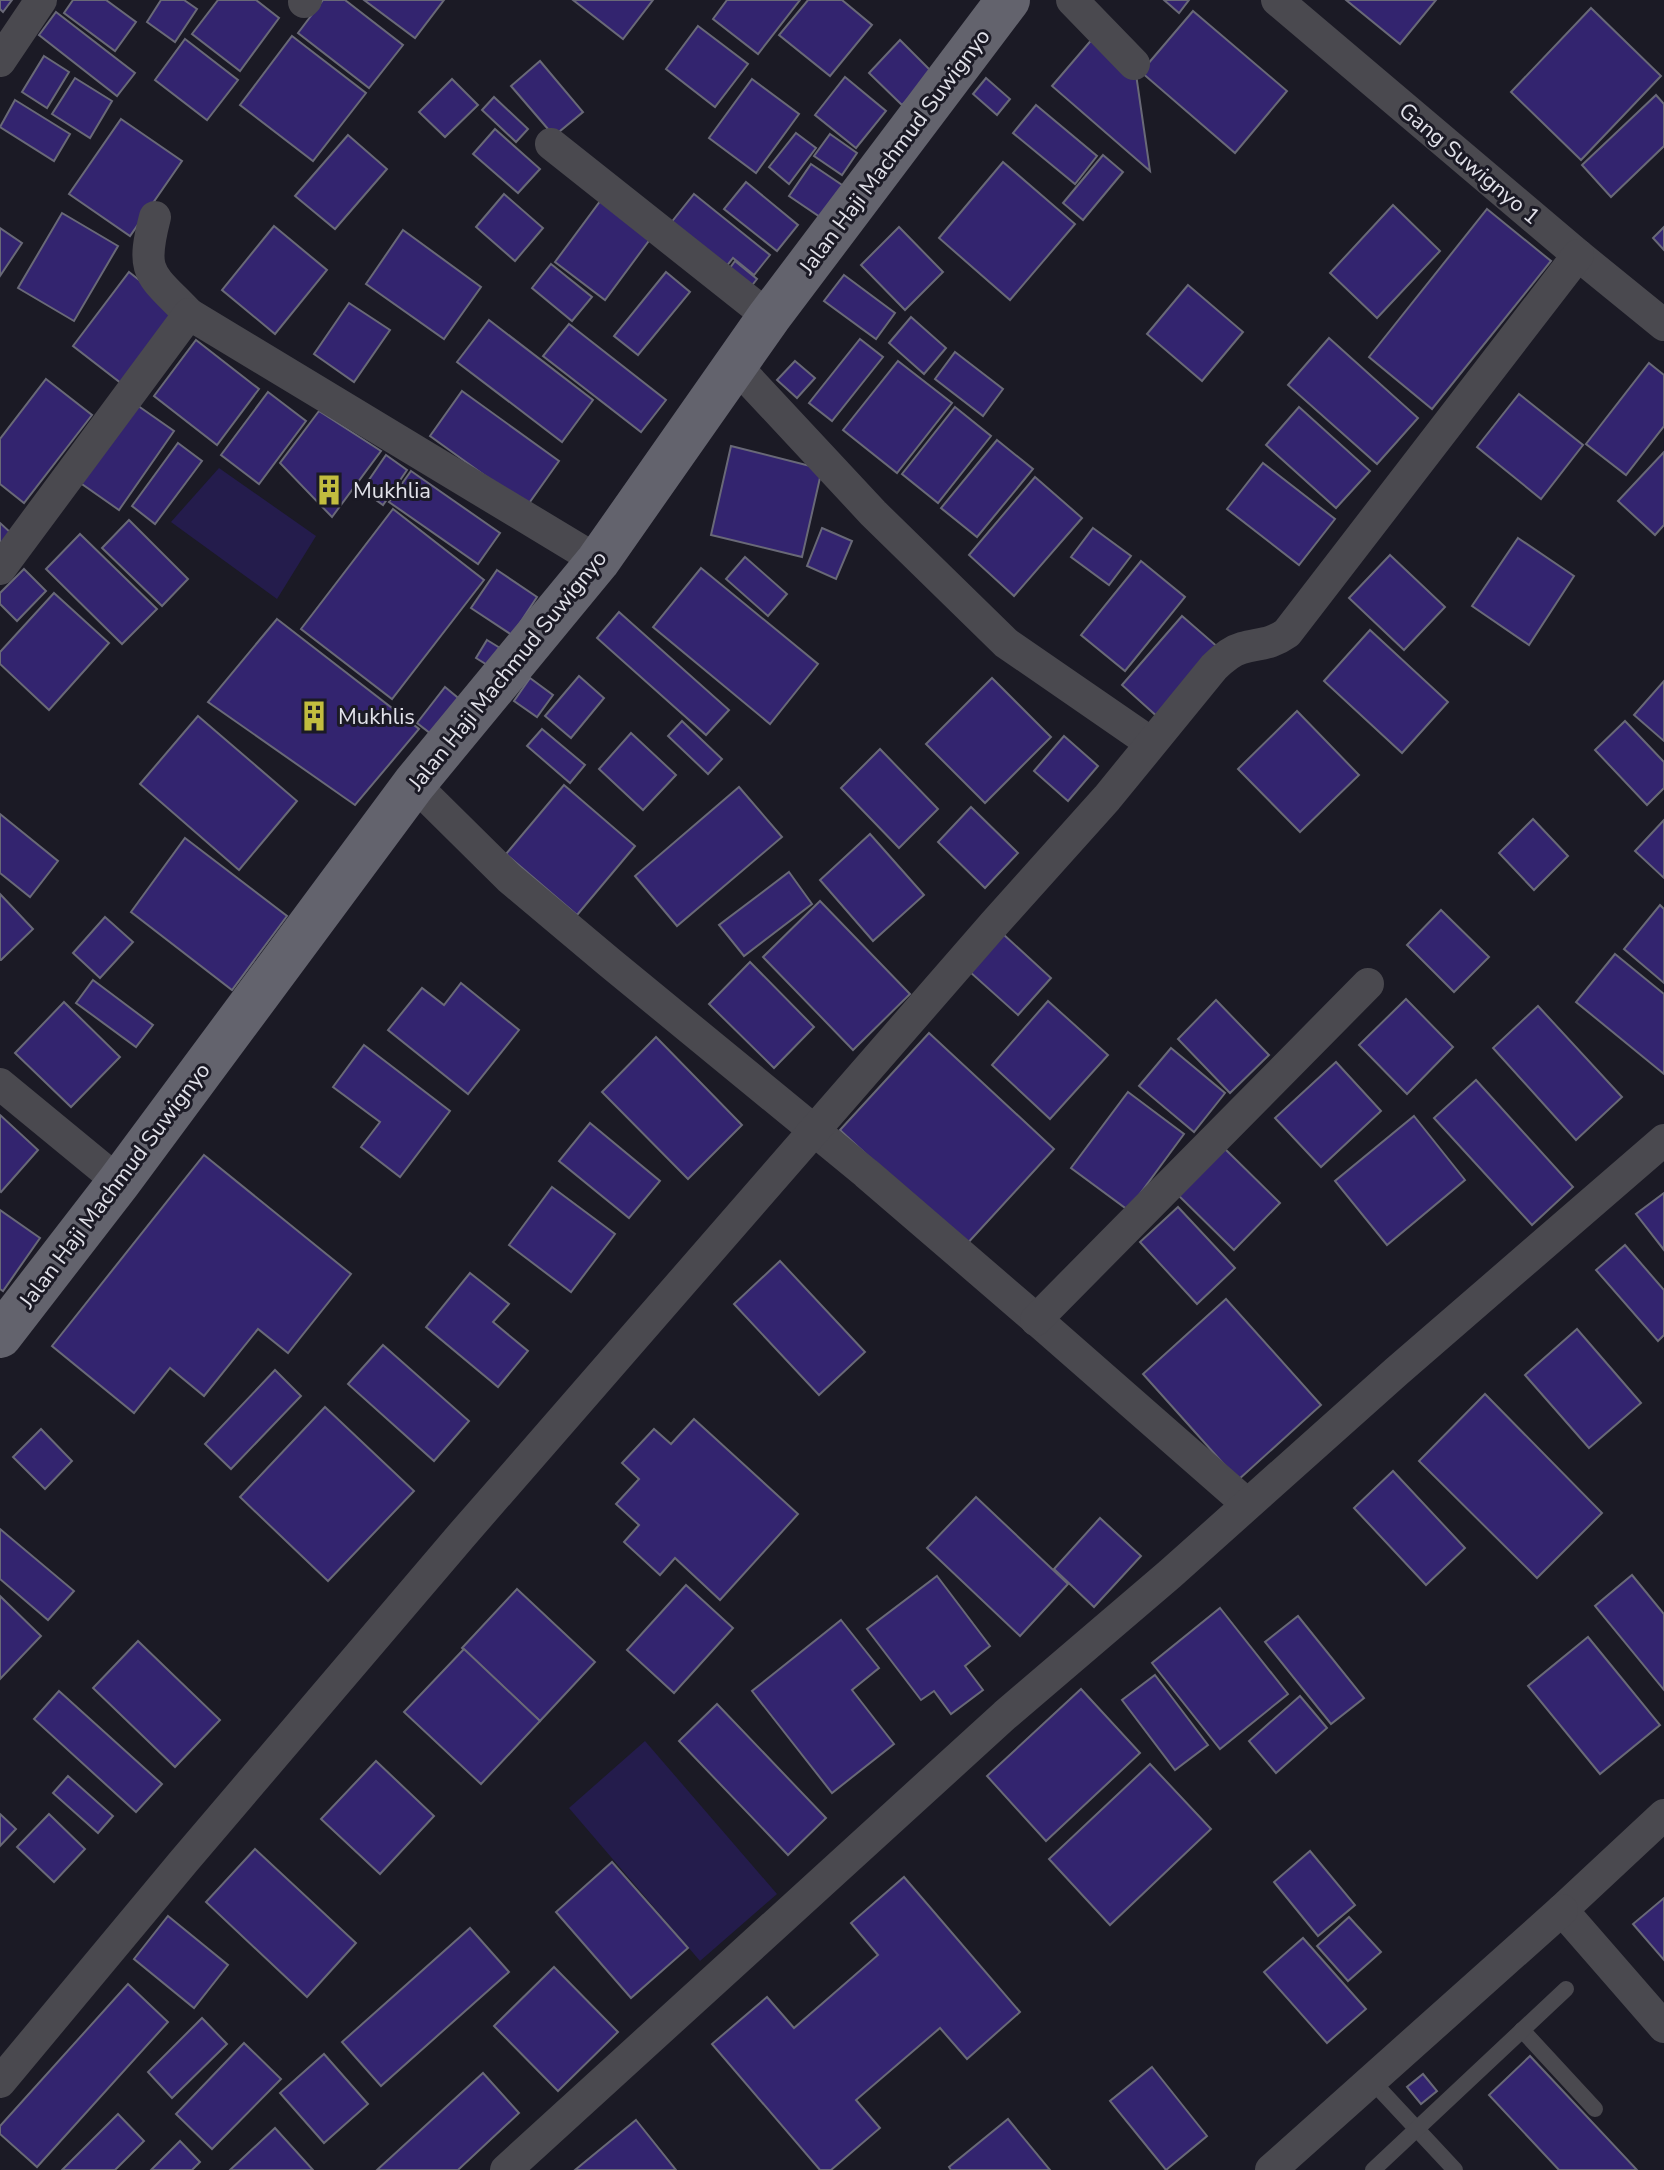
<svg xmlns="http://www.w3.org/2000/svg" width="1664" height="2170" font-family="'Nunito Sans',sans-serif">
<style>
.green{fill:#241c4c}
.building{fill:#33246f;stroke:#696977;stroke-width:2}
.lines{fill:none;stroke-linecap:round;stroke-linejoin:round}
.lane{stroke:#4a494f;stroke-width:16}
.street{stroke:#4a494f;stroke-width:32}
.secondary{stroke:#63636d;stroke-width:44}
.labels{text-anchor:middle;stroke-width:6;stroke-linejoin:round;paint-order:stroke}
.street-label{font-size:22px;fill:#e2e2ea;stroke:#1b1a25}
.poi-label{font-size:22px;fill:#e2e2ea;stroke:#1b1a25;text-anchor:start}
</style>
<rect width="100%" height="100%" fill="#1b1a25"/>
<g class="green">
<path d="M219,468L316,536L277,599L171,522Z"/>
<path d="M645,1741L777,1894L700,1961L569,1808Z"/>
</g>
<g class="building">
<path d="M0,0H12L3,12L0,9Z"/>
<path d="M73,0H106L136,22L115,51L64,13Z"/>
<path d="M161,0H184L197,9L175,42L147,22Z"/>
<path d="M218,0H256L279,18L240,71L192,34Z"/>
<path d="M323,0H345L403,45L369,88L298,33Z"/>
<path d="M364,0H444L415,38Z"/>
<path d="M573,0H653L623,39Z"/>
<path d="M727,0H800L758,54L713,19Z"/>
<path d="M808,0H842L872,25L830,76L779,35Z"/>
<path d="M1164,0H1189L1179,13Z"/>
<path d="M1346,0H1436L1400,44Z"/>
<path d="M1591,8L1661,76L1581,160L1511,92Z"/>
<path d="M1193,11L1287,91L1235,153L1141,72Z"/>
<path d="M56,12L135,73L117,96L39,35Z"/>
<path d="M698,26L748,64L715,107L666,69Z"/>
<path d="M292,36L366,93L313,161L240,105Z"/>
<path d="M1094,37L1136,74L1150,171L1052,86Z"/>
<path d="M185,39L238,80L207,120L155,80Z"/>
<path d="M900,40L933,73L902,105L869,73Z"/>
<path d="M44,56L69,72L47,108L22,92Z"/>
<path d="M540,61L583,112L554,136L511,86Z"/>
<path d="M845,77L886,111L856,148L815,115Z"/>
<path d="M75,78L112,101L90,138L52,114Z"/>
<path d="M986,78L1010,99L997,115L973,94Z"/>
<path d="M452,79L478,105L445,137L419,112Z"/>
<path d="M752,79L799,114L756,173L709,138Z"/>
<path d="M1656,95L1664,104V146L1611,197L1582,165Z"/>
<path d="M494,97L528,129L516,142L482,110Z"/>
<path d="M15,100L70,134L54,161L0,127Z"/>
<path d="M1036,105L1097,156L1075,184L1013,133Z"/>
<path d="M121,119L182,161L130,236L69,194Z"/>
<path d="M495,129L540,169L518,193L473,154Z"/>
<path d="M796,133L816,148L789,184L769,167Z"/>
<path d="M830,134L857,153L842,175L814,156Z"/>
<path d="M348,135L387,169L335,229L295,196Z"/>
<path d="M1103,155L1123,172L1083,220L1063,203Z"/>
<path d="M1003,162L1075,224L1010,300L939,238Z"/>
<path d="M811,164L848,189L826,221L789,196Z"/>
<path d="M746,182L798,225L777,251L724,209Z"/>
<path d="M504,194L543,228L515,261L476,227Z"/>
<path d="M694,194L770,255L754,275L733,258L725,268L670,224Z"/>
<path d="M601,200L651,238L605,300L555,262Z"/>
<path d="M1393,205L1440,251L1377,318L1330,273Z"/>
<path d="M1487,209L1551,261L1432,409L1369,357Z"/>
<path d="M62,213L118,246L74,321L18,288Z"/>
<path d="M274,226L327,270L275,334L222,290Z"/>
<path d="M899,227L943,272L905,310L861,265Z"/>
<path d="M1664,227V250L1653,238Z"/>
<path d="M0,228L22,243L0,276Z"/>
<path d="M403,230L481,287L444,339L366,284Z"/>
<path d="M735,261L757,279L746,293L724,276Z"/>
<path d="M551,264L592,297L572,321L532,288Z"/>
<path d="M129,272L182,314L126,387L73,346Z"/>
<path d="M666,272L690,292L638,355L614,336Z"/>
<path d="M844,275L895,313L876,339L824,301Z"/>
<path d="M1188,285L1243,332L1202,381L1147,334Z"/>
<path d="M349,303L390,330L354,382L314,354Z"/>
<path d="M911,317L946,348L924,374L889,343Z"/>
<path d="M489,320L593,400L562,442L457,362Z"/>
<path d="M569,324L666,400L641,432L543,356Z"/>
<path d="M1329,338L1418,418L1377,464L1288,385Z"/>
<path d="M860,339L883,357L832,421L809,403Z"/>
<path d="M196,340L259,389L217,445L154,396Z"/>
<path d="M955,352L1003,389L983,416L935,379Z"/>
<path d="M795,361L815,378L797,398L777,380Z"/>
<path d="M898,361L952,403L897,473L843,430Z"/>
<path d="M1649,363L1664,375V426L1626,475L1586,444Z"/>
<path d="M46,379L92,415L24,503L0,484V439Z"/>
<path d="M462,391L559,461L527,506L430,436Z"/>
<path d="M268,392L306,421L259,484L221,455Z"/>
<path d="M1519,394L1583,445L1541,499L1477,447Z"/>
<path d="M134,403L174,431L119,510L79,482Z"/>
<path d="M955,407L991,436L938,503L902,474Z"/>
<path d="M1299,407L1370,471L1336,508L1266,445Z"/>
<path d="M319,411L381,451L332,517L280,463Z"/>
<path d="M997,440L1033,469L977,537L941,508Z"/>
<path d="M178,443L202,461L155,524L132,506Z"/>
<path d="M731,446L822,469L802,557L711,535Z"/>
<path d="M1664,452V525L1655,535L1618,501Z"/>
<path d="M386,455L407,470L383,505L362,490Z"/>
<path d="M1263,463L1335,519L1299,565L1227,509Z"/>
<path d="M411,471L500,533L478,564L389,502Z"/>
<path d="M1035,477L1082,518L1014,596L969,555Z"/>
<path d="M393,509L484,580L392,699L301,629Z"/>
<path d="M129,520L188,579L162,606L102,548Z"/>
<path d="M0,523L11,533L0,546Z"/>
<path d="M822,528L852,541L836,579L807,566Z"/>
<path d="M1093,528L1131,556L1109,585L1071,557Z"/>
<path d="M80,534L157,609L122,644L46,569Z"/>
<path d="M1518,538L1574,576L1529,645L1472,606Z"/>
<path d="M1390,555L1445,607L1404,650L1349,598Z"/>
<path d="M745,557L787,594L768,616L726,579Z"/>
<path d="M1141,561L1185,597L1125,671L1081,635Z"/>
<path d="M701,568L818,664L770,724L653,627Z"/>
<path d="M24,569L46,591L17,621L0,604V593Z"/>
<path d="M497,570L537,597L512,635L471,608Z"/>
<path d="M54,593L109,643L49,710L0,664V652Z"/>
<path d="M619,612L729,710L706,735L597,638Z"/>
<path d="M1182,616L1220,649L1160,719L1122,685Z"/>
<path d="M277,619L419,729L355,805L208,702Z"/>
<path d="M1370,630L1448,702L1402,753L1324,681Z"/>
<path d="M487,640L500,648L489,666L476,658Z"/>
<path d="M579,676L604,698L571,738L545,716Z"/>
<path d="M530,678L553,695L537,717L514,701Z"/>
<path d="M992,678L1051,737L985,803L926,744Z"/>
<path d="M1664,681V741L1634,715Z"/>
<path d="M445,687L463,702L435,737L417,723Z"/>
<path d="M1297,711L1359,775L1300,832L1238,769Z"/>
<path d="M198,716L297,801L239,870L140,784Z"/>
<path d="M682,721L722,759L708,774L668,736Z"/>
<path d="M1625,721L1664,762V788L1647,805L1595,750Z"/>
<path d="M542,729L585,765L570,783L527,746Z"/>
<path d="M631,733L676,775L643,810L599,769Z"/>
<path d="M1064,736L1098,766L1068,801L1034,771Z"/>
<path d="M880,749L938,809L899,848L841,788Z"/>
<path d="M564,785L635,846L577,915L506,854Z"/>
<path d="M739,787L782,837L677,926L635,876Z"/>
<path d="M971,807L1018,853L985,888L938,842Z"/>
<path d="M0,814L58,861L30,897L0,873Z"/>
<path d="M1533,819L1568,856L1534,890L1499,853Z"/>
<path d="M1664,820V878L1635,851Z"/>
<path d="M870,834L924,895L873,941L820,880Z"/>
<path d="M185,838L287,916L232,990L131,912Z"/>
<path d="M789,872L812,904L744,956L719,925Z"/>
<path d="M0,894L33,929L1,960H0Z"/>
<path d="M820,901L910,994L853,1050L763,957Z"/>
<path d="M1660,905L1664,909V983L1624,949Z"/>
<path d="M1441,910L1489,957L1454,992L1407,945Z"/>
<path d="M105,917L133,942L100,978L73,953Z"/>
<path d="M1003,934L1051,978L1018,1015L970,972Z"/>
<path d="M1615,954L1664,994V1074L1576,1002Z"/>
<path d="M750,962L814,1027L774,1068L709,1004Z"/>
<path d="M93,980L153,1025L136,1047L76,1003Z"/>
<path d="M461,983L519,1030L468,1094L388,1030L422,988L444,1005Z"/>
<path d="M1406,999L1453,1047L1407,1094L1359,1045Z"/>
<path d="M1216,1000L1269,1055L1230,1093L1178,1039Z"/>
<path d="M1048,1001L1108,1055L1050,1119L992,1065Z"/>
<path d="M64,1002L120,1057L71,1107L15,1053Z"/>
<path d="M1538,1006L1622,1097L1576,1140L1493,1048Z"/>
<path d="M929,1033L1054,1149L965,1246L840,1130Z"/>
<path d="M656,1037L742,1125L688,1179L602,1092Z"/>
<path d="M364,1045L450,1111L400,1177L361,1147L380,1122L333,1087Z"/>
<path d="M1171,1048L1225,1093L1194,1132L1139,1086Z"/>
<path d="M1336,1062L1381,1111L1321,1167L1275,1118Z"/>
<path d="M1476,1080L1573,1187L1532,1225L1434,1118Z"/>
<path d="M1128,1092L1184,1134L1128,1210L1071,1168Z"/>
<path d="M0,1115L38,1150L1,1192L0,1191Z"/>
<path d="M1414,1116L1465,1180L1387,1245L1335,1181Z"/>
<path d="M590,1123L660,1181L629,1218L559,1161Z"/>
<path d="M1221,1145L1280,1203L1234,1250L1175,1192Z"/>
<path d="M204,1155L351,1274L288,1353L258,1329L204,1396L170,1368L134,1413L52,1346Z"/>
<path d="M552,1187L615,1234L571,1292L509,1245Z"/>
<path d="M1664,1193V1250L1636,1214Z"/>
<path d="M1178,1207L1235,1268L1197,1304L1140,1242Z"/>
<path d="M0,1210L40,1238L3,1291L0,1289Z"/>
<path d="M1625,1245L1664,1290V1335L1658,1341L1596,1270Z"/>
<path d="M780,1261L865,1352L819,1395L734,1304Z"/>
<path d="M470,1273L509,1304L493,1322L528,1351L498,1387L426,1327Z"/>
<path d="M1226,1299L1321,1405L1238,1480L1143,1374Z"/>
<path d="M1577,1329L1641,1403L1589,1448L1525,1375Z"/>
<path d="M383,1345L469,1421L434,1461L348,1384Z"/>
<path d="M275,1370L301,1396L231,1469L205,1444Z"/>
<path d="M1485,1394L1602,1513L1537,1578L1419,1461Z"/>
<path d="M325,1407L414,1491L328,1581L240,1497Z"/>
<path d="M694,1419L798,1514L720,1600L675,1558L660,1575L624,1542L639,1525L616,1504L639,1479L622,1463L654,1429L671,1444Z"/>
<path d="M41,1429L72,1461L45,1489L13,1457Z"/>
<path d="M1393,1471L1465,1548L1426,1585L1354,1508Z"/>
<path d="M976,1497L1068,1584L1020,1636L927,1548Z"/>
<path d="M1100,1518L1141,1556L1094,1607L1054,1569Z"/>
<path d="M0,1529L74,1591L48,1620L0,1579Z"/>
<path d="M1632,1575L1664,1614V1690L1595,1606Z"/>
<path d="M937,1576L990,1646L965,1666L983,1690L951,1714L934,1691L921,1700L867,1629Z"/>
<path d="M686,1585L733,1628L674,1693L627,1650Z"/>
<path d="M517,1589L595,1662L540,1721L462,1648Z"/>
<path d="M0,1596L41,1636L0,1679Z"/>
<path d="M1220,1608L1288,1694L1220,1749L1152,1663Z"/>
<path d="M1298,1616L1364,1698L1331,1724L1265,1642Z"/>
<path d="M841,1620L879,1668L852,1690L894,1744L832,1793L752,1691Z"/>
<path d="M1588,1637L1660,1725L1600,1774L1528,1686Z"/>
<path d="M138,1641L220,1720L175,1767L93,1688Z"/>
<path d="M464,1649L540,1721L481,1784L404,1712Z"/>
<path d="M1155,1675L1208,1745L1175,1770L1122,1700Z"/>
<path d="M1081,1689L1140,1753L1046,1841L987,1776Z"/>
<path d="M59,1691L162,1784L136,1812L34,1719Z"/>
<path d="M1300,1696L1327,1728L1276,1773L1249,1741Z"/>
<path d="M717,1704L826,1818L788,1855L679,1741Z"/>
<path d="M376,1761L434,1816L380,1874L321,1819Z"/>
<path d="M1150,1764L1211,1829L1110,1925L1049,1859Z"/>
<path d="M68,1776L113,1816L98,1833L53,1793Z"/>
<path d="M0,1814L16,1829L0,1846Z"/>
<path d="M49,1814L85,1849L54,1882L17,1847Z"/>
<path d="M255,1849L356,1943L307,1997L206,1902Z"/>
<path d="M1310,1851L1355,1905L1318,1936L1274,1882Z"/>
<path d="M612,1862L688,1948L631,1998L556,1912Z"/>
<path d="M904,1877L1020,2012L967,2059L940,2028L856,2100L880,2128L831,2170H820L712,2044L767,1997L794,2028L878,1955L851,1923Z"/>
<path d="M1664,1898V1960L1633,1924Z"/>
<path d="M168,1916L228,1965L194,2008L134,1959Z"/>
<path d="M1349,1917L1381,1952L1348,1981L1317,1946Z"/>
<path d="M470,1928L509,1972L381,2086L342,2042Z"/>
<path d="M1303,1938L1366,2009L1327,2043L1264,1972Z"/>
<path d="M554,1967L618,2032L558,2091L494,2026Z"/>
<path d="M128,1984L168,2022L37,2167L0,2134V2126Z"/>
<path d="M202,2018L227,2044L172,2098L148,2072Z"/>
<path d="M244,2043L281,2079L212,2149L176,2114Z"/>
<path d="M324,2054L368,2104L324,2143L280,2093Z"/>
<path d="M1530,2056L1637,2170H1559L1489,2095Z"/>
<path d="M1152,2067L1207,2136L1166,2170L1110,2101Z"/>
<path d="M483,2073L519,2113L458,2170H377Z"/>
<path d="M1423,2074L1437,2091L1421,2104L1407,2087Z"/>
<path d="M118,2114L144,2141L115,2170H62Z"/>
<path d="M1008,2119L1050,2170H951L949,2167Z"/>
<path d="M636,2120L676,2170H575Z"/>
<path d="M275,2128L313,2170H230Z"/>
<path d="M180,2141L200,2162L192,2170H151Z"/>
</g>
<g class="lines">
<g class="lane">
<path d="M1522,2030L1595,2109"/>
<path d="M1372,2081L1455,2170"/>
<path d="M1373,2170L1566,1989"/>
</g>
<g class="street">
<path d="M1072,0L1134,64"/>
<path d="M1277,0L1578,255L1664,325"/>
<path d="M304,2L306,0"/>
<path d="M0,61L41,0"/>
<path d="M551,144L769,317"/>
<path d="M155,217C140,275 150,273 189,314"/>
<path d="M736,366L873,513L1006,643L1151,743"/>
<path d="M0,569L189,314L598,561"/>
<path d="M414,784L509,878L609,962L866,1173L1045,1327L1247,1504"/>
<path d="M0,1084L119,1182"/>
<path d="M1036,1320L1368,984"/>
<path d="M1664,1815L1562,1910L1664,2027"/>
<path d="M0,2082L184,1861L461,1536L994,924L1107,798L1214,667C1222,659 1231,651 1242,648C1260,643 1270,645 1287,633L1578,255"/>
<path d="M506,2170L1005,1715L1170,1574L1396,1372L1664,1140"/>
<path d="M1271,2170L1562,1910"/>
</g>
<path class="secondary" d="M0,1336L119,1182L414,784L598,561L769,317L1008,0"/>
</g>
<defs>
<g id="building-bare" transform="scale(2.4)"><path d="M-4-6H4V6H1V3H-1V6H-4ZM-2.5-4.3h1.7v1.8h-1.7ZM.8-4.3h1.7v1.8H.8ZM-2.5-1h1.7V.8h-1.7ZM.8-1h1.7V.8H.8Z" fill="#c2bd3f" stroke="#1b1a25" stroke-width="2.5" paint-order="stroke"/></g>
</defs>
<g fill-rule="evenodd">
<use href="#building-bare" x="329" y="490"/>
<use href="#building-bare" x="314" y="716"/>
</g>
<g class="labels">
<g class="street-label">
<text transform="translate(894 151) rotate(-53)" y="8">Jalan Haji Machmud Suwignyo</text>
<text transform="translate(1470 163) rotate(40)" y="8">Gang Suwignyo 1</text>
<text transform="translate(507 670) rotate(-51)" y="8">Jalan Haji Machmud Suwignyo</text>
<text transform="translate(114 1185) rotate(-53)" y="8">Jalan Haji Machmud Suwignyo</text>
</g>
<g class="poi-label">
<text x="353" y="498">Mukhlia</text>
<text x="338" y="724">Mukhlis</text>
</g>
</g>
</svg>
